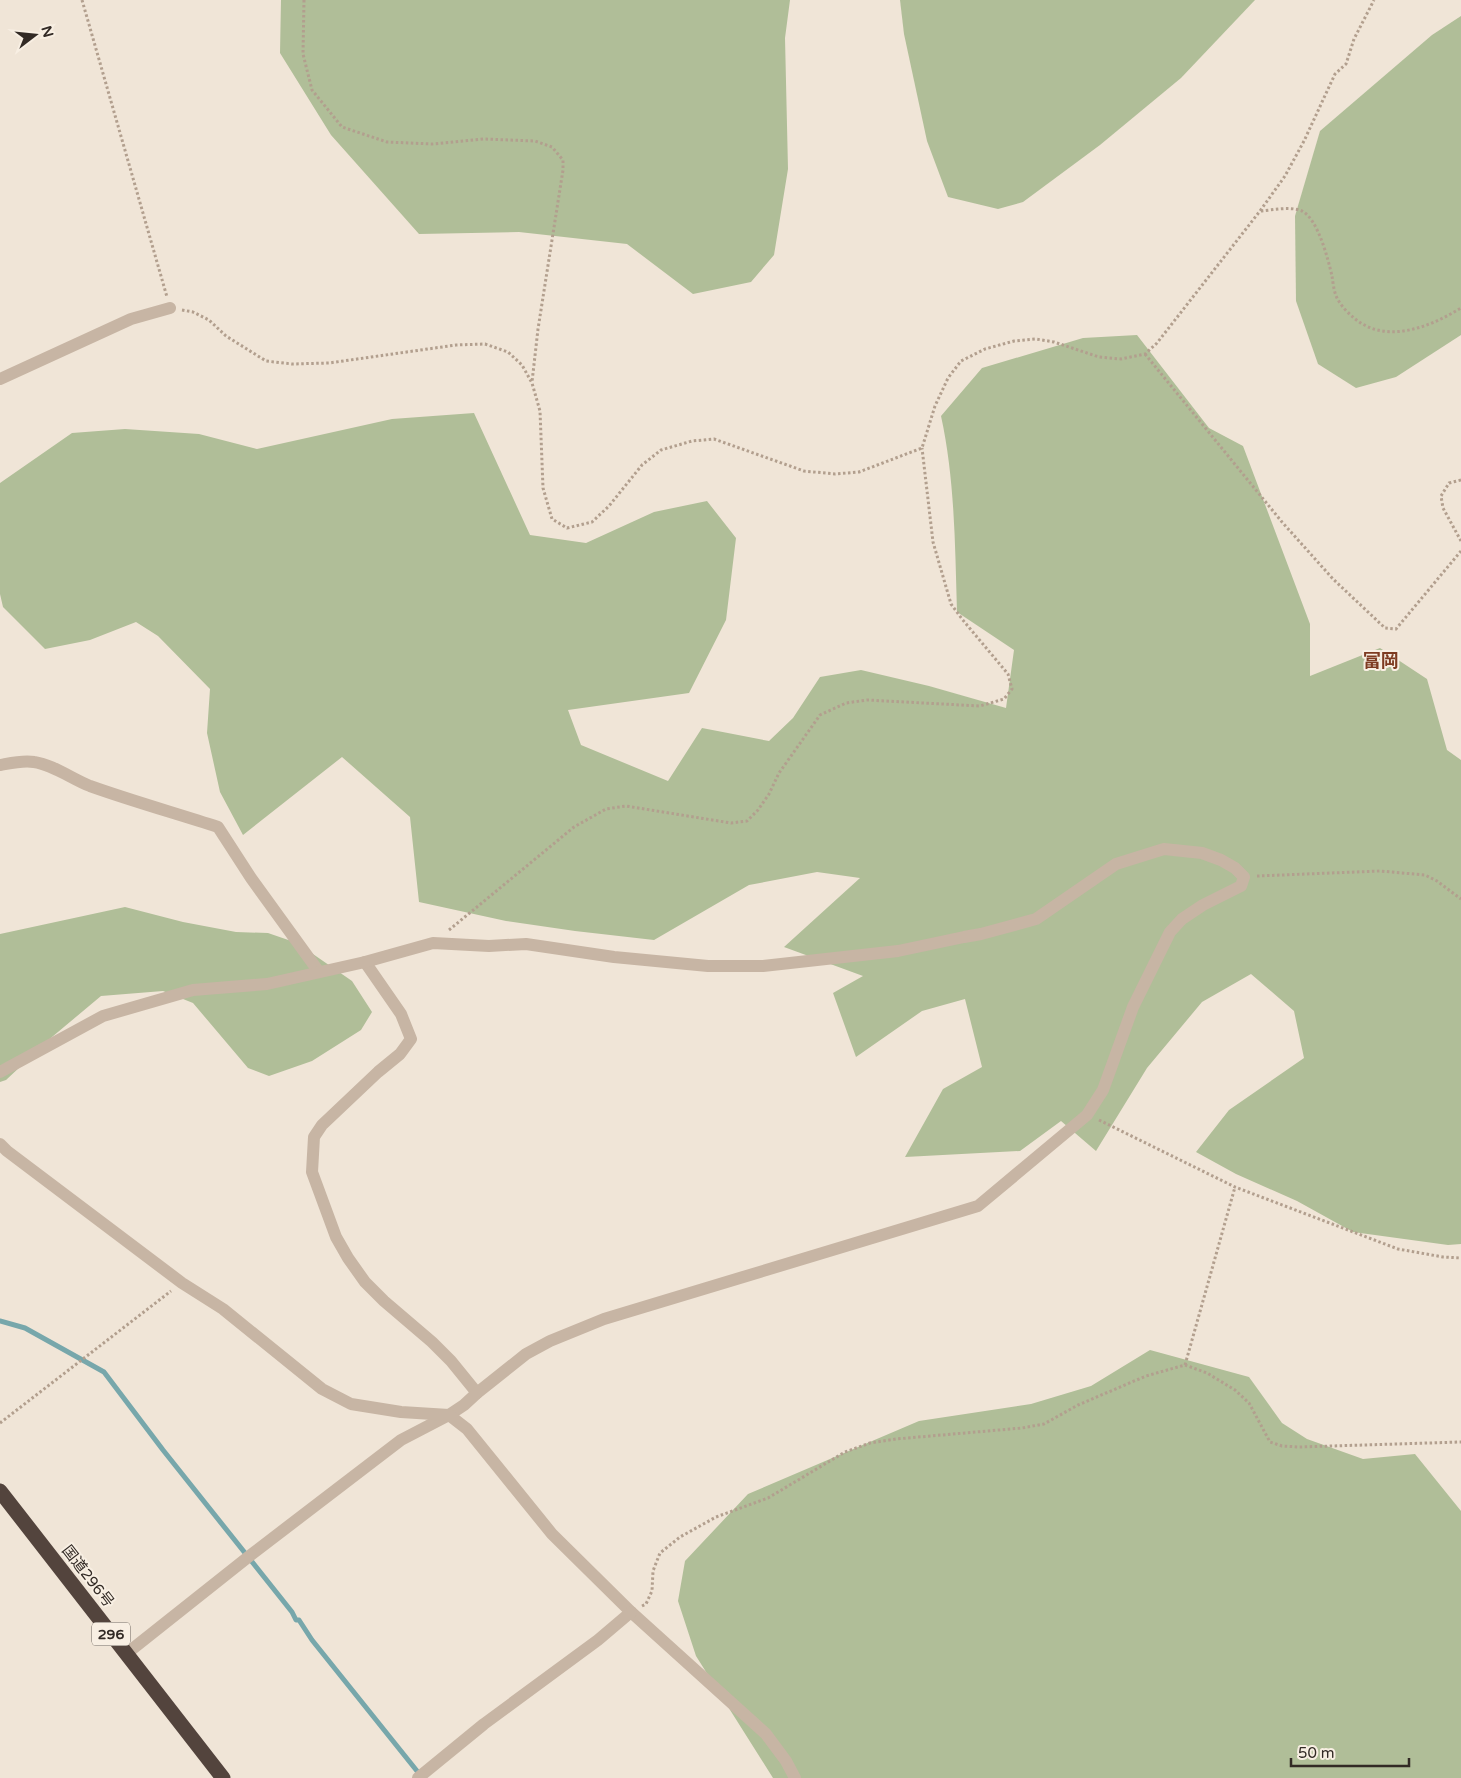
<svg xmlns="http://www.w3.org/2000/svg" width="1461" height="1778" font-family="'Varela Round','Noto Sans JP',sans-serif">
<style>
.green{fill:#b0be98}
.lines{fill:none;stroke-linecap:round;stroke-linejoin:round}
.stream{stroke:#77a7ab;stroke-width:5}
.path{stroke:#b29f8e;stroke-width:3;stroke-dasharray:2.5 2.5;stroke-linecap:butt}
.minor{stroke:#c7b5a4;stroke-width:12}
.highway{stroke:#53443d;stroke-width:15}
.labels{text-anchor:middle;stroke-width:4;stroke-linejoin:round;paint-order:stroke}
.shield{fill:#f8efe3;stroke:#6d655e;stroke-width:1}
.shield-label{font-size:14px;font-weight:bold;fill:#322a25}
.street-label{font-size:15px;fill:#322a25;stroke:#f8efe3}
.quarter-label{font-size:18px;font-weight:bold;fill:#7e3b21;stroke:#f8efe3}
</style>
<rect width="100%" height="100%" fill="#f0e5d7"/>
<g class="green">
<path d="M281,0H790L785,38L788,169L774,255L751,282L693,294L627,244L519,232L419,234L331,135L280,53Z"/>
<path d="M900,0H1255L1181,78L1100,145L1023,202L998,209L948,197L927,141L904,34Z"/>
<path d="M1461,16V335L1396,377L1356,388L1318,364L1296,301L1295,216L1320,131L1432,35Z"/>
<path d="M1137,335L1209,428L1243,446L1310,624V676L1380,648L1427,679L1447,750L1461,760V1244L1448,1245L1353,1232L1297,1201L1236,1174L1196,1152L1229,1110L1304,1058L1294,1011L1251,974L1202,1002L1147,1068L1096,1151L1061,1121L1020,1151L905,1157L943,1089L982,1067L965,999L922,1011L856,1057L833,993L863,976L784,947L860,878L817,872L749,885L654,940L575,931L506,921L419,902L410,817L342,757L243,835L220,792L207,733L210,689L158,636L136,622L90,640L45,649L3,607L0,594V483L72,433L125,429L199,434L257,449L392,419L474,413L530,535L586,543L654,512L707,501L736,538L726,620L689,693L568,710L581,745L668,781L702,728L769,741L793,718L820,677L861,670L929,686L1006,708L1014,650L957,612C955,546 955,480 941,416L982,368L1083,338Z"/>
<path d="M125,907L183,922L236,932L268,933L297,943L352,981L372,1012L361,1030L312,1061L269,1076L248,1068L193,1003L163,991L101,996L52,1037L6,1080L0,1082V934Z"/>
<path d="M1150,1350L1249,1377L1282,1423L1307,1439L1363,1459L1415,1454L1461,1511V1778H773L696,1656L678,1601L685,1561L748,1494L919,1421L1031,1404L1091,1386Z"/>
</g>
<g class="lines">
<path class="stream" d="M0,1321L25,1328L104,1372L163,1450L292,1612L296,1620H299L312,1640L421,1776"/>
<g class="path">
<path d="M82,0L167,297"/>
<path d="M304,0L303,54L312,90L342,127L387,142L432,144L484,139L535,141L552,147L563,160V170L538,329L532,382"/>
<path d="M1261,211C1273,210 1290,206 1302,211C1318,219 1328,259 1332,276C1333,283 1334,292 1337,298C1341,306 1348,313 1354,318C1386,345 1430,327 1461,308"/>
<path d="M182,310L193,312L209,320L226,336L266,361L292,364L329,363L456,345L485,344L508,352L522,365L532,383L540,411L543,488L552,519L567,528L592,522L609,506L642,465L661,450L692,441L714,439L804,471L835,474L859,472L922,448L935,406L948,378L961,361L985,349L1014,341L1036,339L1054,342L1099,357L1121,359L1145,354L1157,343L1260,211L1285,176L1304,141L1335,74L1346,64L1354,39L1374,0"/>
<path d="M1145,354L1282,522L1333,579L1385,628L1396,629L1461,551"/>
<path d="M1461,480L1449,483L1441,496L1443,508L1461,541"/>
<path d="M1257,876L1380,871L1425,875L1437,881L1461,899"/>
<path d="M449,930L574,827L606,809L626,806L731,823L747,821L758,810L769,794L779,773L820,715L846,703L867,700L980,706L1004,699L1012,689L1008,674L962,619L951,604L933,542L922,448"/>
<path d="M1099,1120L1235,1187L1398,1249L1443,1257L1461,1258"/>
<path d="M1185,1365L1235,1187"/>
<path d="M0,1423L171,1291"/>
<path d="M642,1606L646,1604L652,1591L653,1571L660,1553L680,1537L716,1517L768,1498L845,1452L870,1443L896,1439L1022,1428L1044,1424L1078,1405L1146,1376L1185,1365L1207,1373L1235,1390L1249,1403L1270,1442L1282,1446L1299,1447L1461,1442"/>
</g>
<g class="minor">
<path d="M0,379L131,319L170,308"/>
<path d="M0,765C11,763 23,760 34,762C54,765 72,779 90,786C132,801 175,813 218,827L251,878L319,972"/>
<path d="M365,962L401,1014L411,1039L400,1054L378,1072L322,1125L314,1137L312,1172L336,1237L348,1258L365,1282L384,1301L432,1342L451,1361L477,1393"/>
<path d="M0,1072L103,1016L193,990L267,984L365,962L433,943L489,946L526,944L614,957L708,966H763L898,951L964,937L981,934L1036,919L1116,864L1164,849L1202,853L1221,860L1235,868L1244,877L1241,886L1203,905L1182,919L1170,932L1133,1007L1103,1090L1087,1115L978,1206L604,1319L550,1341L526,1354L477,1393L464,1405L449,1415L401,1440L252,1554L126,1654"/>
<path d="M0,1144L7,1151L182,1283L223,1309L322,1389L351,1404L401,1412L449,1415L467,1429L552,1534L631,1612L766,1734L786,1761L795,1778"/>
<path d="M418,1778L484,1724L598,1640L631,1612"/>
</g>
<path class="highway" d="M0,1491L223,1778"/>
</g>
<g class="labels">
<rect class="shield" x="92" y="1622.5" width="38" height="23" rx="4"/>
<g class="shield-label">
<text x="111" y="1639">296</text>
</g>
<g class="street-label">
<text transform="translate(88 1576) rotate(52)" y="5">国道296号</text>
</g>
<g class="quarter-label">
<text x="1381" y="667">富岡</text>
</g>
</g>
<g transform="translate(35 35) rotate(74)" stroke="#f8efe3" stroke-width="4" paint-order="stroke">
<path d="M0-4L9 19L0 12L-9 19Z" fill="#322a25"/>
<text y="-8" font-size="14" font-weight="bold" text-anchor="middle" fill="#322a25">N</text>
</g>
<path d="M1291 1758v8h118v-8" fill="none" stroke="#322a25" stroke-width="2.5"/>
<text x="1298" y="1758" font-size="15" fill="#322a25" stroke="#f8efe3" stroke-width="4" paint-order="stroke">50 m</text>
</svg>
